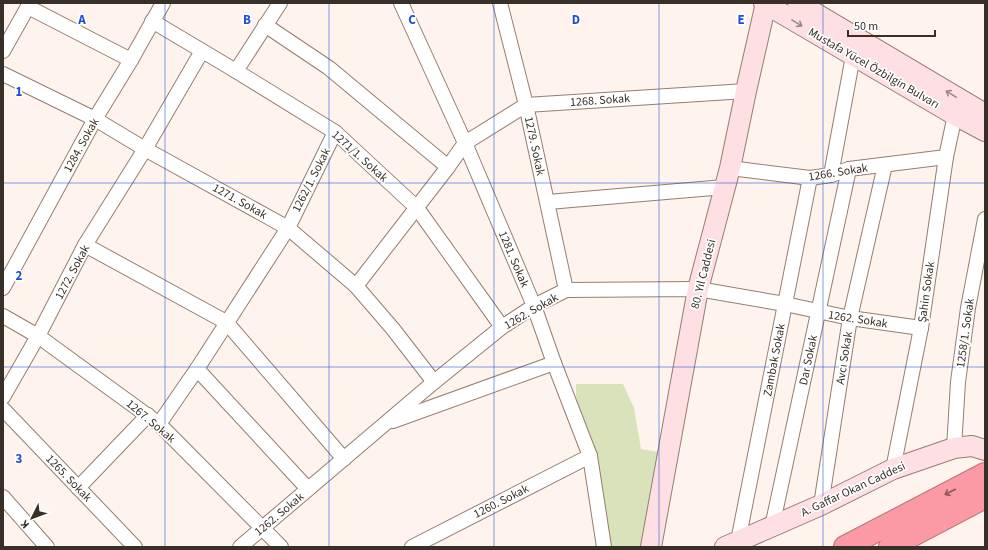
<svg xmlns="http://www.w3.org/2000/svg" width="988" height="550" font-family="'Source Sans 3',sans-serif">
<style>
.green{fill:#d9e2bb}
.lines{fill:none;stroke-linecap:round;stroke-linejoin:round}
.street-casing{stroke:#957e6f;stroke-width:16}
.secondary-casing{stroke:#957e6f;stroke-width:22}
.highway-casing{stroke:#b77479;stroke-width:24}
.street{stroke:#fff;stroke-width:14}
.secondary{stroke:#fee0e4;stroke-width:20}
.highway{stroke:#fb99a5;stroke-width:22}
.oneway{stroke:#9b8886}
.oneway2{stroke:#86595a}
.grid{fill:none;stroke:#1d4ed8;stroke-width:1;stroke-opacity:0.55}
.labels{text-anchor:middle;stroke-width:3.5;stroke-linejoin:round;paint-order:stroke}
.street-label{font-size:12px;fill:#382f28;stroke:#fff}
.grid-label{font-size:13px;text-anchor:middle;font-weight:bold;fill:#1d4ed8;stroke:#fff;stroke-width:3.5;stroke-linejoin:round;paint-order:stroke}
</style>
<rect width="100%" height="100%" fill="#fef4ed"/>
<path class="green" d="M576,384H623L634,408L641,449L658,452L646,547L607,546L576,396Z"/>
<g class="lines">
<g class="street-casing">
<g id="street">
<path d="M401,3L465,143L534,306L554,363L590,456L604,547"/>
<path d="M500,3L526,105L566,290"/>
<path d="M28,7L131,60"/>
<path d="M152,21L236,71L335,132L417,208L502,327"/>
<path d="M265,25L329,68L448,167L465,143L526,105L746,91"/>
<path d="M3,51L30,3"/>
<path d="M236,71L280,3"/>
<path d="M3,74L95,119L145,149L288,228L356,286L393,329L434,382"/>
<path d="M730,168L810,178L831,175L849,169L946,157"/>
<path d="M831,175L853,56"/>
<path d="M548,202L725,187"/>
<path d="M85,245L226,322L344,459"/>
<path d="M356,286L448,167"/>
<path d="M3,288L95,119L131,60L163,3"/>
<path d="M3,316L38,336L159,424L281,547"/>
<path d="M197,369L308,489"/>
<path d="M3,397L38,336L85,245L145,149L202,51"/>
<path d="M3,409L135,547"/>
<path d="M393,421L554,363"/>
<path d="M159,424L197,369L288,228L335,132"/>
<path d="M954,448L958,382L968,308L985,219"/>
<path d="M893,469L921,328L946,157L955,115"/>
<path d="M78,488L148,415"/>
<path d="M3,497L47,547"/>
<path d="M821,505L850,318L885,165"/>
<path d="M772,527L849,169"/>
<path d="M738,541L810,178"/>
<path d="M240,547L434,382L502,327L534,306L566,290L698,289L785,304L850,318L921,328"/>
<path d="M412,547L590,456"/>
</g>
</g>
<g class="secondary-casing">
<g id="secondary">
<path d="M764,3L955,115L985,131"/>
<path d="M798,3L985,114"/>
<path d="M651,547L698,289L730,168L746,91L766,3"/>
<path d="M725,547L821,505L893,469L954,448L972,446L985,450"/>
</g>
</g>
<g class="highway-casing">
<g id="highway">
<path d="M845,547L985,474"/>
<path d="M890,547L985,497"/>
</g>
</g>
<use href="#street" class="street"/>
<use href="#secondary" class="secondary"/>
<use href="#highway" class="highway"/>
</g>
<defs><path id="oneway-shaft" d="M-6 0H5M1.5-3L5.5 0L1.5 3" fill="none" stroke-width="1.6" stroke-linecap="round" stroke-linejoin="round"/></defs>
<g class="oneway">
<use href="#oneway-shaft" transform="translate(797 23) rotate(31)"/>
<use href="#oneway-shaft" transform="translate(951 94) rotate(-149)"/>
</g>
<use class="oneway2" href="#oneway-shaft" transform="translate(950 492) rotate(153)"/>
<path class="grid" d="M165,3V547M329,3V547M494,3V547M659,3V547M823,3V547M3,183H985M3,367H985"/>
<g class="labels">
<g class="street-label">
<text transform="translate(874 68) rotate(30)" y="4">Mustafa Yücel Özbilgin Bulvarı</text>
<text transform="translate(600 100) rotate(-4)" y="4">1268. Sokak</text>
<text transform="translate(81 145) rotate(-61)" y="4">1284. Sokak</text>
<text transform="translate(535 146) rotate(78)" y="4">1279. Sokak</text>
<text transform="translate(360 156) rotate(42)" y="4">1271/1. Sokak</text>
<text transform="translate(838 172) rotate(-9)" y="4">1266. Sokak</text>
<text transform="translate(311 180) rotate(-63)" y="4">1262/1. Sokak</text>
<text transform="translate(240 201) rotate(29)" y="4">1271. Sokak</text>
<text transform="translate(514 259) rotate(67)" y="4">1281. Sokak</text>
<text transform="translate(72 272) rotate(-62)" y="4">1272. Sokak</text>
<text transform="translate(703 274) rotate(-76)" y="4">80. Yıl Caddesi</text>
<text transform="translate(926 292) rotate(-82)" y="4">Şahin Sokak</text>
<text transform="translate(531 311) rotate(-30)" y="4">1262. Sokak</text>
<text transform="translate(858 319) rotate(9)" y="4">1262. Sokak</text>
<text transform="translate(965 333) rotate(-82)" y="4">1258/1. Sokak</text>
<text transform="translate(844 358) rotate(-81)" y="4">Avcı Sokak</text>
<text transform="translate(774 360) rotate(-79)" y="4">Zambak Sokak</text>
<text transform="translate(808 360) rotate(-78)" y="4">Dar Sokak</text>
<text transform="translate(151 421) rotate(40)" y="4">1267. Sokak</text>
<text transform="translate(69 478) rotate(46)" y="4">1265. Sokak</text>
<text transform="translate(853 489) rotate(-25)" y="4">A. Gaffar Okan Caddesi</text>
<text transform="translate(501 501) rotate(-27)" y="4">1260. Sokak</text>
<text transform="translate(279 514) rotate(-40)" y="4">1262. Sokak</text>
</g>
</g>
<g class="grid-label">
<text x="82" y="24">A</text>
<text x="247" y="24">B</text>
<text x="412" y="24">C</text>
<text x="576" y="24">D</text>
<text x="741" y="24">E</text>
<text x="19" y="96">1</text>
<text x="19" y="280">2</text>
<text x="19" y="463">3</text>
</g>
<rect width="988" height="550" fill="none" stroke="#382f28" stroke-width="8"/>
<g transform="translate(32 518) rotate(228)" stroke="#ffffff" stroke-width="3" paint-order="stroke">
<path d="M0-3L7 15L0 10L-7 15Z" fill="#382f28"/>
<text y="-6" font-size="11" font-weight="bold" text-anchor="middle" fill="#382f28">K</text>
</g>
<path d="M848 30v6h87v-6" fill="none" stroke="#382f28" stroke-width="2"/>
<text x="854" y="30" font-size="12" fill="#382f28" stroke="#ffffff" stroke-width="3" paint-order="stroke">50 m</text>
</svg>
